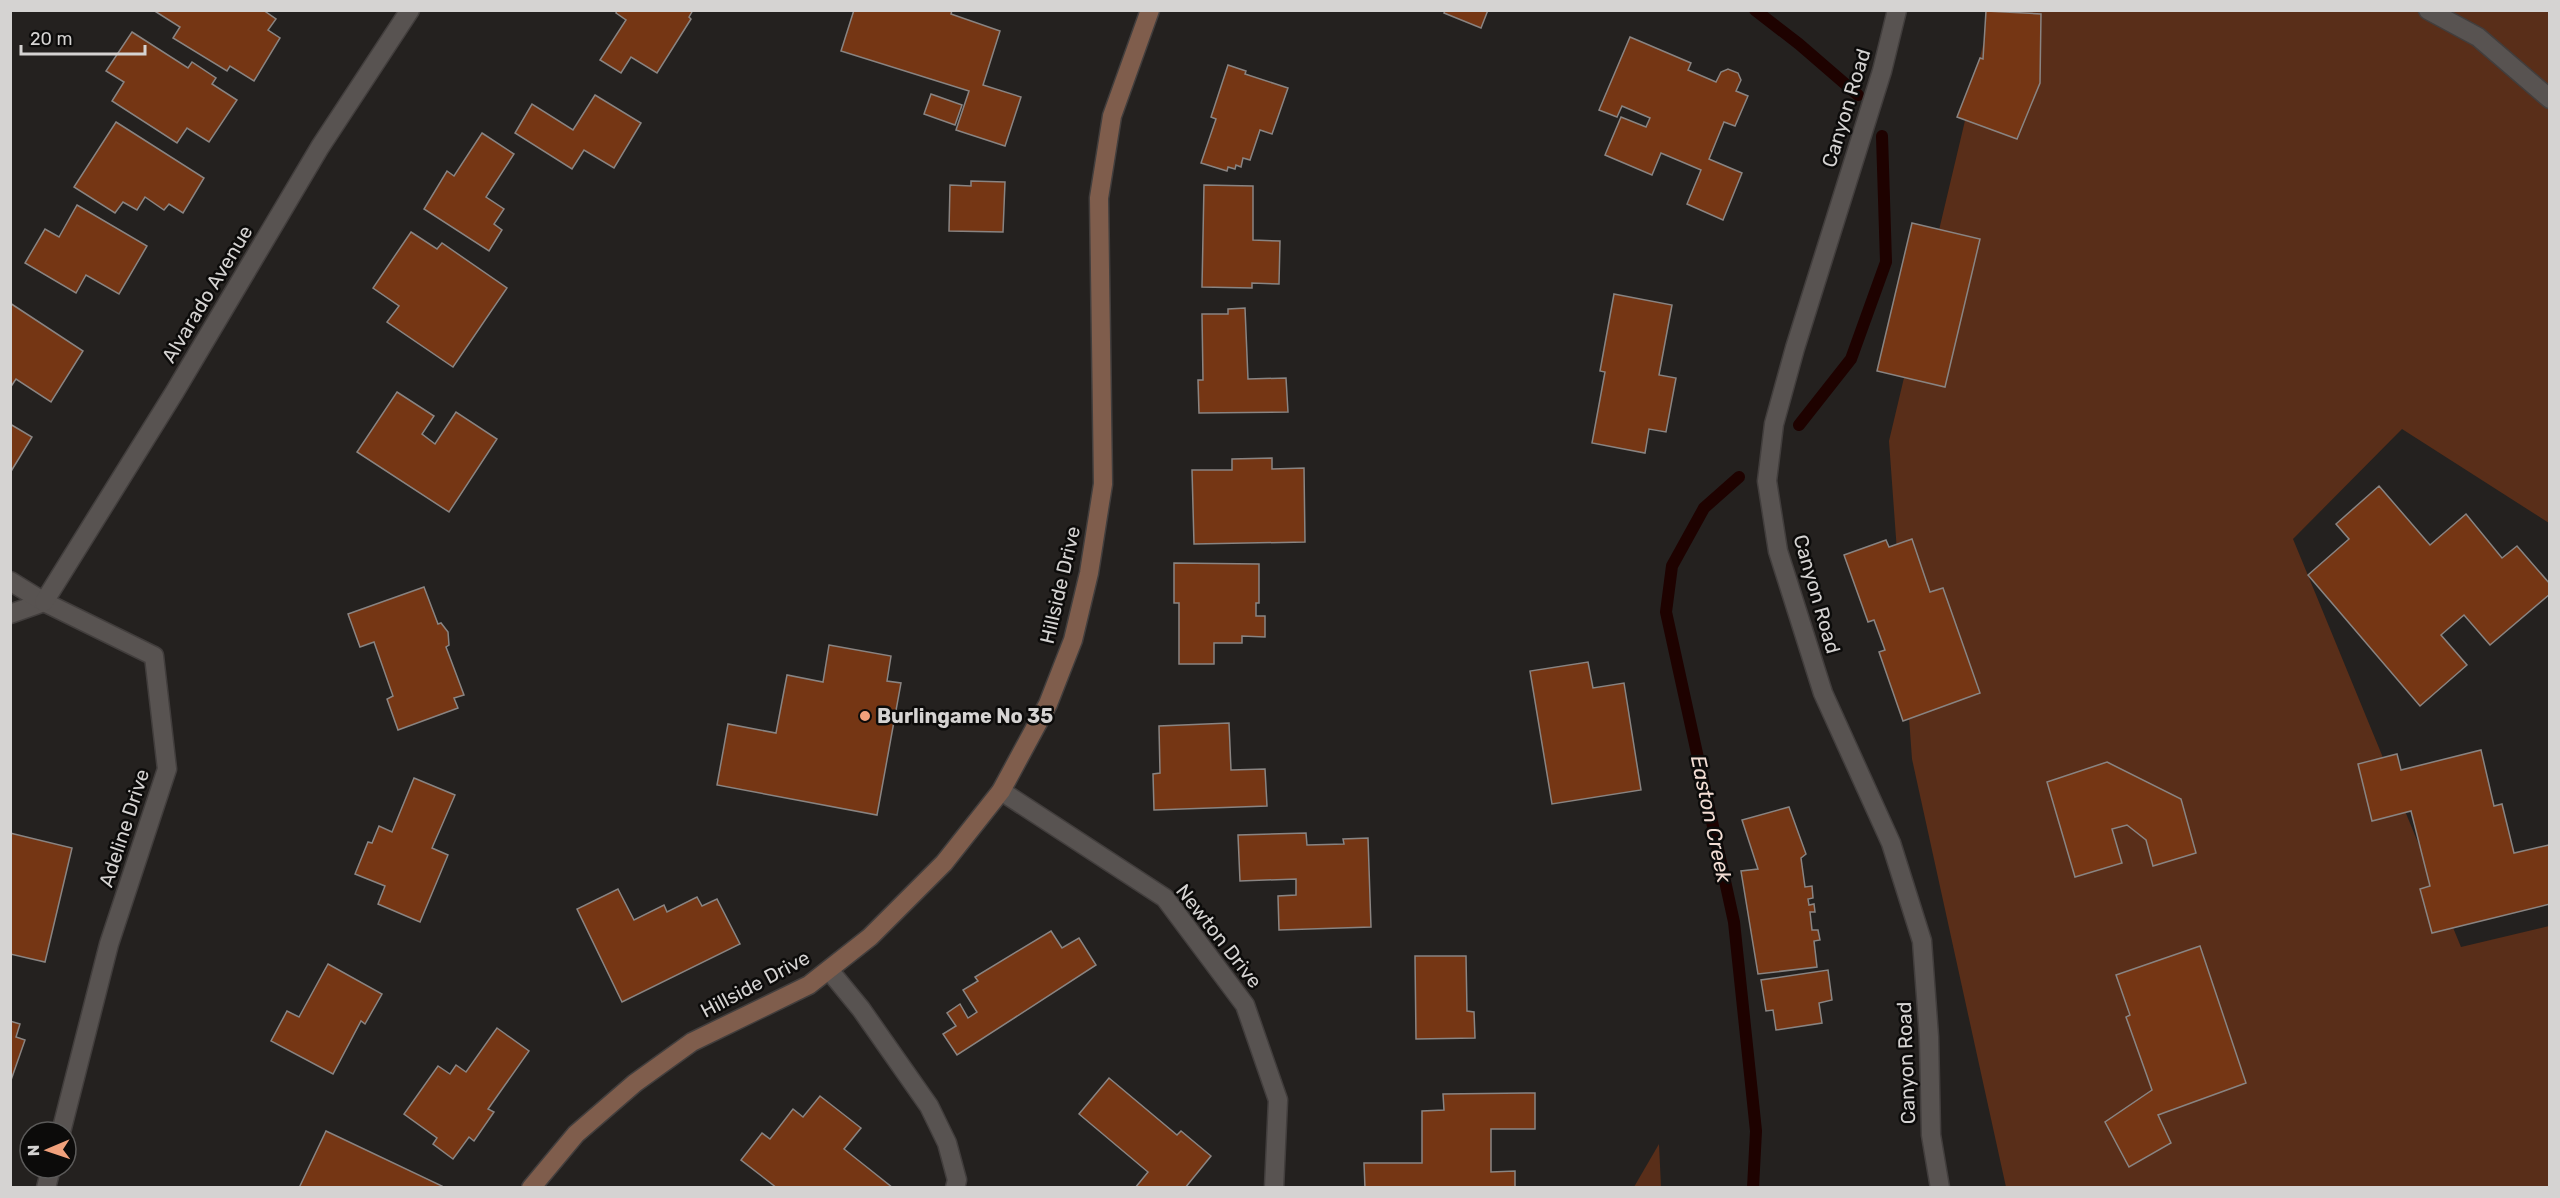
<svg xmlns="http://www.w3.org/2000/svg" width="2560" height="1198" font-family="Rubik,sans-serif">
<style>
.green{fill:#592e19}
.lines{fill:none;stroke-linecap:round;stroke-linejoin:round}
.stream{stroke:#1e0200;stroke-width:12}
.building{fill:#753614;stroke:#898482;stroke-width:1.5}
.lane-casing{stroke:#423e3d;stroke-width:21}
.street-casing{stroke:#423e3d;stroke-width:21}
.secondary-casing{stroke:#423e3d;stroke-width:21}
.lane{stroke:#585351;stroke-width:18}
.street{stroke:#585351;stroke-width:18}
.secondary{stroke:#7f5d4c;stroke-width:18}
.poi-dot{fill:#f1a17c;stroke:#0c0b0a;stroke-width:2}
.labels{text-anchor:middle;stroke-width:5;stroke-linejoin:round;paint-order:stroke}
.street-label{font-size:20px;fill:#d5d3d2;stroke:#0c0b0a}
.poi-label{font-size:20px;font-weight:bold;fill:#d5d3d2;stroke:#0c0b0a;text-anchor:start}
.water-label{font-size:21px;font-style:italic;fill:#f2ddd4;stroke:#0c0b0a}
</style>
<rect width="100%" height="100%" fill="#24211f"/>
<g class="green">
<path d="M1991,11H2549V523L2402,429L2293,539L2461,947L2549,926V1187H2006L1912,759L1889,441Z"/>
<path d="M1659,1144L1661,1187H1634Z"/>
</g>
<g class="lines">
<g class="stream">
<path d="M1755,10L1799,44L1858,95"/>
<path d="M1799,425L1851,359L1886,262L1882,136"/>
<path d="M1739,477L1704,508L1672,566L1666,612L1734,922L1756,1131L1753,1188"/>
</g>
</g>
<g class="building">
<path d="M153,10H263L276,19L268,30L280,38L254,81L230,66L227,71L173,38L180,27Z"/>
<path d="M617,10H693L689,17L691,19L657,73L631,57L621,73L600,60L626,20L616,13Z"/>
<path d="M854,10H952L951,14L1000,31L983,85L1021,97L1005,146L956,130L969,91L841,51Z"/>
<path d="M1445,10H1488L1481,28L1444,13Z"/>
<path d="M1986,11L2041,14L2040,83L2017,139L1957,117L1980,58L1983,59Z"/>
<path d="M132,32L188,68L192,62L216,78L212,84L237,100L209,142L187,128L177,143L112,101L124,82L106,71Z"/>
<path d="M1630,37L1691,63L1688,70L1716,82L1721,72L1728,69L1738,73L1741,80L1736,91L1748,96L1735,126L1724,122L1709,159L1742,173L1723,220L1687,204L1701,170L1661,153L1652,175L1605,155L1621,117L1646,127L1650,118L1622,106L1617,117L1599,110Z"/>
<path d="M1228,65L1246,71L1245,74L1288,88L1272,134L1260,130L1250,160L1243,158L1241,167L1236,165L1235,169L1228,167L1227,171L1201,163L1216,119L1211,117Z"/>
<path d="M931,94L962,105L955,125L924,114Z"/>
<path d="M595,95L641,123L614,168L584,150L572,169L515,133L532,104L573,130Z"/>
<path d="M116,122L204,178L183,213L169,204L164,210L145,197L137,210L123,202L115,213L74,187Z"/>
<path d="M482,133L514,154L486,197L504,209L494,224L502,230L489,251L424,209L447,171L454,176Z"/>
<path d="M971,181L1005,182L1003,232L949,231L950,185L971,186Z"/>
<path d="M1204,185L1253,186V240L1280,241L1279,284L1252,283V288L1202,287Z"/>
<path d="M77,205L147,246L119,294L86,275L76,293L25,263L45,229L59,237Z"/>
<path d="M1912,223L1980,239L1945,387L1877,371Z"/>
<path d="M411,232L437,249L442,243L507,288L453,367L387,322L399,306L373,288Z"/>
<path d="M1614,294L1672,305L1659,375L1676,378L1666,432L1649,429L1645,453L1592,443L1605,372L1600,371Z"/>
<path d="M10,303L83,351L51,402L16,379L10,388Z"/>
<path d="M1245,308L1248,379L1286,378L1288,412L1199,413L1198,380H1203L1202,314H1228V309Z"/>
<path d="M397,392L434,416L422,434L435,444L456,412L497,439L449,512L357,452Z"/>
<path d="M10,424L32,437L10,473Z"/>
<path d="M1272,458V469L1304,468L1305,542L1194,544L1192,470H1232V459Z"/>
<path d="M2379,486L2430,545L2466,514L2502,558L2517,546L2550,584V594L2490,645L2464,615L2441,635L2467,665L2420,706L2308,575L2349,539L2336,524Z"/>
<path d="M1912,539L1930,592L1943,588L1980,693L1903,721L1879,652L1885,650L1874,620L1868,622L1844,555L1886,540L1889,547Z"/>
<path d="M1174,563L1259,564V603H1256V616H1265V637L1242,636V643H1214V664H1179V603H1174Z"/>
<path d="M424,587L438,624L441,623L448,632L449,645L446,647L464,695L454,698L458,708L398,730L387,699L393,696L374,642L360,647L348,614Z"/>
<path d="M829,645L891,656L887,681L901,683L877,815L717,785L728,724L776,733L787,675L823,682Z"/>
<path d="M1588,662L1593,688L1624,683L1641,790L1552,804L1530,671Z"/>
<path d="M1229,723L1231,770L1265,769L1267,806L1154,810L1153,774L1160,773L1159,726Z"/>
<path d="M2481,750L2494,806L2502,804L2514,853L2549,845L2550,904L2432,933L2420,889L2430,886L2411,811L2372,821L2358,764L2397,754L2401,770Z"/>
<path d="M2107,762L2181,799L2196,853L2153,866L2146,840L2127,825L2112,829L2122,863L2075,877L2047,782Z"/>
<path d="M414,778L455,795L432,848L448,855L420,922L378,904L385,886L355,874L368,842L372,843L379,826L392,832Z"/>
<path d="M1789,807L1806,854L1801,858L1805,887L1812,886L1813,898L1808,899L1809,905L1814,904L1815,912H1810L1812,930H1818L1820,940L1814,941L1817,967L1758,974L1741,871L1758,869L1742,820Z"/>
<path d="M10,833L72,848L45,962L10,954Z"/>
<path d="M1306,833L1307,845L1344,844L1343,839L1368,838L1371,927L1279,930L1278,896L1296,895V879L1240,881L1238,835Z"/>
<path d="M618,889L634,920L664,905L667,912L697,897L702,906L717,899L740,944L622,1002L577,909Z"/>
<path d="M1051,931L1062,948L1079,938L1096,965L957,1055L943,1034L956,1026L947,1013L960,1004L968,1018L977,1012L963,990L978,981L975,977Z"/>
<path d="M2200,946L2246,1083L2158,1115L2171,1143L2129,1167L2105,1122L2152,1090L2126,1017L2130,1015L2116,975Z"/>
<path d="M1415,956H1466L1467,1011L1474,1012L1475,1038L1416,1039Z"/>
<path d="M328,964L382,994L365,1024L361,1021L333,1074L271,1041L287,1011L299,1017Z"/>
<path d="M1828,970L1832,1000L1819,1003L1822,1023L1776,1030L1773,1010L1766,1011L1761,980Z"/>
<path d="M10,1021L20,1024L16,1037L25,1040L10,1083Z"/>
<path d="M497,1028L529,1051L488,1109L494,1112L474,1141L469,1137L453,1159L433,1144L437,1138L404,1114L438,1066L450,1074L456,1065L466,1072Z"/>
<path d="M1109,1078L1177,1135L1181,1131L1211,1156L1185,1188H1135L1148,1172L1079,1114Z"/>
<path d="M1535,1093V1129H1491V1172L1515,1171V1188H1365L1364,1163H1422V1111L1444,1110L1443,1094Z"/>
<path d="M820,1096L861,1128L844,1149L893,1188H777L741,1160L762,1133L770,1139L793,1109L803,1117Z"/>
<path d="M326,1131L442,1186L441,1188H299Z"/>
</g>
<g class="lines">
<g class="lane-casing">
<path id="lane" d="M10,614L44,602"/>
</g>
<g class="street-casing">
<g id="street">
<path d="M1897,10L1882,71L1795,348L1774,424L1767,481L1778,551L1823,693L1891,843L1922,941L1929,1037L1931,1135L1940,1188"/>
<path d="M2428,10L2478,37L2550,99"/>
<path d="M10,581L44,602L154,656L167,769L109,944L61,1132"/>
<path d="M44,602L174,393L320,147L410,10"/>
<path d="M1001,791L1165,898L1245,1005L1278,1100L1274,1188"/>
<path d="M829,970L861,1009L929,1106L947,1143L957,1180L955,1188"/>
<path d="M46,1188L51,1168"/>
</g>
</g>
<g class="secondary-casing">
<path id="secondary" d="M531,1188L576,1134L635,1083L692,1042L809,985L870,937L944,863L1001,791L1048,704L1073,640L1089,573L1103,484L1099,198L1112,116L1150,10"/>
</g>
<use href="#lane" class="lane"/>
<use href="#street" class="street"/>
<use href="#secondary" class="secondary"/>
</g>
<circle class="poi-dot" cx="865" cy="716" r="6"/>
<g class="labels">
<g class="street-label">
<text transform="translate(1846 108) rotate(-73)" y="7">Canyon Road</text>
<text transform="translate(207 294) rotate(-59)" y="7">Alvarado Avenue</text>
<text transform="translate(1060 585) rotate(-77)" y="7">Hillside Drive</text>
<text transform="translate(1817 594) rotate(74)" y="7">Canyon Road</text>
<text transform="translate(124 828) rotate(-72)" y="7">Adeline Drive</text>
<text transform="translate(1219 936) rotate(52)" y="7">Newton Drive</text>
<text transform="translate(755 984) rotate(-28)" y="7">Hillside Drive</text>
<text transform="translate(1906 1063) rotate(-92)" y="7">Canyon Road</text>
</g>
<g class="poi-label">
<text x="877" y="723">Burlingame No 35</text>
</g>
<g class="water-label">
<text transform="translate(1711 819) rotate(78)" y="7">Easton Creek</text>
</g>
</g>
<rect width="2560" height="1198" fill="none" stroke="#d5d3d2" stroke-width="24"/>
<g transform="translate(48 1150) rotate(268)"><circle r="28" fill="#0c0b0a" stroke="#5c5b5a" stroke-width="1.5"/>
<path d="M0-4.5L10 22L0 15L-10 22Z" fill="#f1a17c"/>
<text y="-9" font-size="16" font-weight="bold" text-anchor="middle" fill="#d5d3d2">N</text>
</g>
<path d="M21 45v9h124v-9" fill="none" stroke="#d5d3d2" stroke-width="3"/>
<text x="30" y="45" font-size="18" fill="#d5d3d2" stroke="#0c0b0a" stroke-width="4.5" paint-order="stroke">20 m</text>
</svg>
